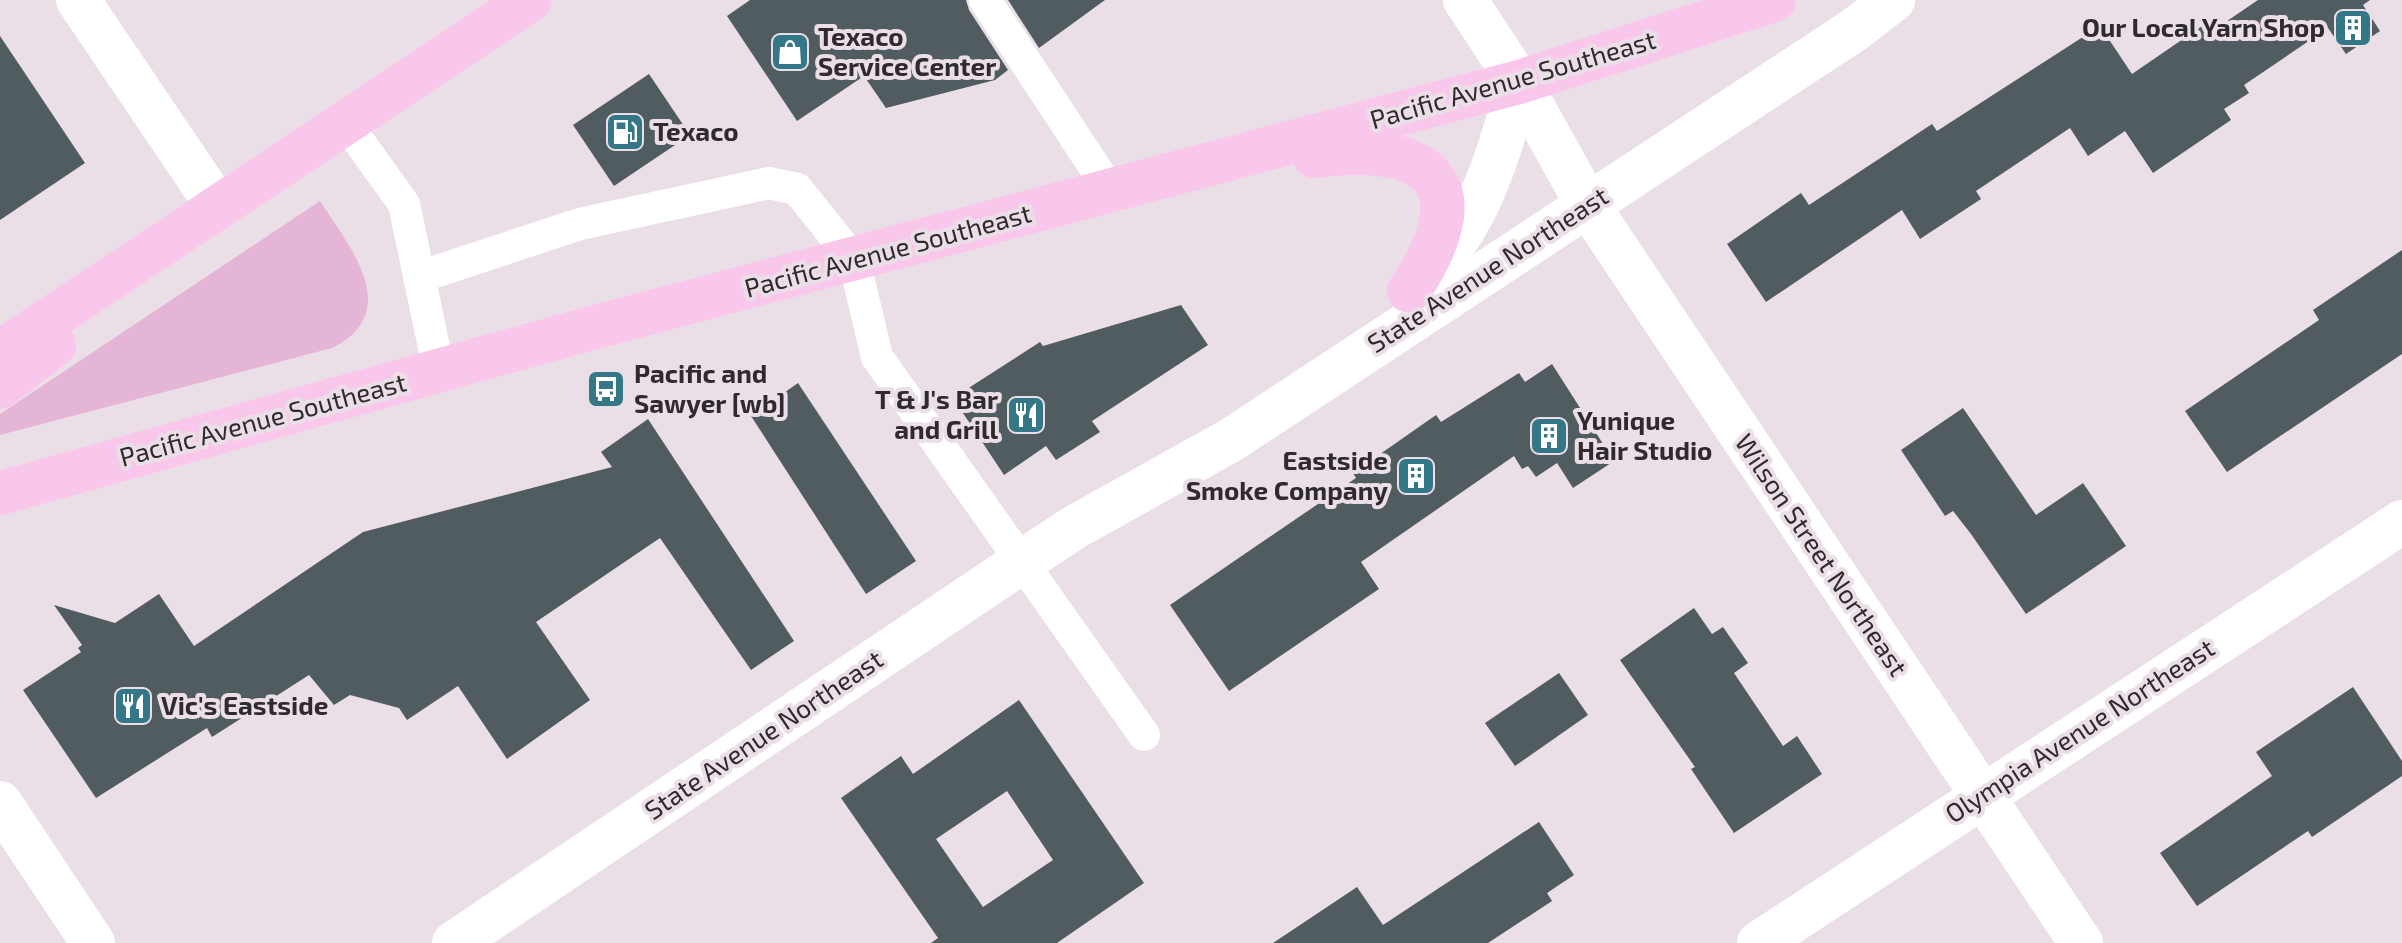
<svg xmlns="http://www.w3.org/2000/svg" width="2402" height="943" font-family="'Exo 2',sans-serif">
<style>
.green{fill:#e4b5d6}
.building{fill:#505c5f;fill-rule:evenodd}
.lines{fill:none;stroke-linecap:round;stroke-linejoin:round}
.service{stroke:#fff;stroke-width:32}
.minor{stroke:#fff;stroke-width:44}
.tertiary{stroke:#fff;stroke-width:44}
.primary{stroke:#fac7ec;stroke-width:44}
.labels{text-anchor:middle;stroke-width:8;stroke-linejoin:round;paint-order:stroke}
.poi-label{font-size:26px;font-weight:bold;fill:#2f2a2d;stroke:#ebdfe7;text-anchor:start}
.street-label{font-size:26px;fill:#2f2a2d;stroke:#ebdfe7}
</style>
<rect width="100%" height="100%" fill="#ebdfe7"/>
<path class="green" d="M320,201C349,246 405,312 332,348L0,435V414Z"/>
<g class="building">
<path d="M750,0H966L969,10L1008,70L995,80L886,108L864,76L797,121L727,16Z"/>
<path d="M1008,0H1105L1039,48Z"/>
<path d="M2258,0H2370L2363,5L2380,31L2346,54L2328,28L2244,85L2249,93L2224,109L2231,120L2153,173L2125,131L2088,156L2070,128L1976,191L1981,199L1920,239L1902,210L1766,302L1727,244L1801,193L1809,205L1932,124L1937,131L2100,26L2132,74L2202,26L2208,34Z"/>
<path d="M0,36L85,163L0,220Z"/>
<path d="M649,74L690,135L614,186L573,125Z"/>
<path d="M2402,250V354L2227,472L2185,411L2319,320L2313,310Z"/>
<path d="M1181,305L1208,345L1092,421L1100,432L1056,460L1046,446L1004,475L953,398L1040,342L1043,346Z"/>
<path d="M1552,364L1614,461L1573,488L1557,463L1536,477L1528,466L1522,469L1514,456L1361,562L1379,589L1229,691L1170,605L1356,478L1353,473L1436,415L1441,422L1519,373L1525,382Z"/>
<path d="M798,383L916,561L866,594L751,416Z"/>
<path d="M1963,408L2036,515L2083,483L2126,546L2026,614L1971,534L1953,511L1945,516L1901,450Z"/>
<path d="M648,419L794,641L751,670L660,538L536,622L590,700L507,759L458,686L407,720L399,708L350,695L334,705L309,675L212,737L207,728L96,798L23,690L81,652L78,648L82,645L54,605L115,623L159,594L194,646L363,532L612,467L601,452Z"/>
<path d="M1694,608L1712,634L1723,627L1748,663L1734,673L1783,746L1797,736L1822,774L1734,833L1691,769L1695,767L1620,660Z"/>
<path d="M1559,673L1588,715L1515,766L1485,723Z"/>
<path d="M2353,687L2402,761V776L2312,837L2308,831L2197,906L2160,853L2272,776L2256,752Z"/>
<path d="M1019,700L1144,883L1057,943H931L938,938L841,798L901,756L913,774ZM1007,791L1053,860L983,907L936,839Z"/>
<path d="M1539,822L1574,875L1547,893L1552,901L1488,943H1273L1357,887L1383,925Z"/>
</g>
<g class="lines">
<g class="service">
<path d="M985,0L1111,192"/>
<path d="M345,122L404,204L439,371"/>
<path d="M419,277L580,224L769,183L797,189L854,260L877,357L1144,735"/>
</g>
<g class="minor">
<path d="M78,0L218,207"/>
<path d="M1465,0L1519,82L1587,204L2081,943"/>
<path d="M0,803L93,943"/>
<path d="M1759,943L2402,522"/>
</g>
<g class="tertiary">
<path d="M1416,285C1479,232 1497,158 1519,82"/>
<path d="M454,943L1023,561L1075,527L1231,440L1854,30L1893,0"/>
</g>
<g class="primary">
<path d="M1314,156C1431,141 1481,183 1409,291"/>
<path d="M0,352L530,0"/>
<path d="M0,387L54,345"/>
<path d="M0,493L588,329L1519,82L1774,0"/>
</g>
</g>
<defs>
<g id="building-square" transform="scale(2)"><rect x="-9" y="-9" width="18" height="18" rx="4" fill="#347888" stroke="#ebdfe7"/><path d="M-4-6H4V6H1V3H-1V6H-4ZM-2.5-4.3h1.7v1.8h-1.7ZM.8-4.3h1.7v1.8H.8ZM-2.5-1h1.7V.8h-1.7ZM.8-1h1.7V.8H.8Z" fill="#fff"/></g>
<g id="shop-square" transform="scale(2)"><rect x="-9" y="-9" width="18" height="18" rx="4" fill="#347888" stroke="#ebdfe7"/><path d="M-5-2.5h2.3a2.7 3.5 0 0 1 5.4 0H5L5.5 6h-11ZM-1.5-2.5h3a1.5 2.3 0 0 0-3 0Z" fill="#fff"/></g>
<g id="fuel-square" transform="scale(2)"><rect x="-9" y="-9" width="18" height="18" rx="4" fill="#347888" stroke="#ebdfe7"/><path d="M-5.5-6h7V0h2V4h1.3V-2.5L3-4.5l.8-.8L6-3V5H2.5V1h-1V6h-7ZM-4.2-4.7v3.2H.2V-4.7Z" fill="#fff"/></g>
<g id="bus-square" transform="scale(2)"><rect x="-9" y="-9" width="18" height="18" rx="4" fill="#347888" stroke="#ebdfe7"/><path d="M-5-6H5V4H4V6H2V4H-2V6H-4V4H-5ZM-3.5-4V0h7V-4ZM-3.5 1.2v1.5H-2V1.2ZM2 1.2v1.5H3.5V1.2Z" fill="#fff"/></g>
<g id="restaurant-square" transform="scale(2)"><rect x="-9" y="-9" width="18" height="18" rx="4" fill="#347888" stroke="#ebdfe7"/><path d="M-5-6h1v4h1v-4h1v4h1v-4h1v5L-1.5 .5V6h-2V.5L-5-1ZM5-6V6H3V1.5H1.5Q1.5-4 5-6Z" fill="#fff"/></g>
</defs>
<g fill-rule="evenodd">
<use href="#building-square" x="2353" y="28"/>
<use href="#shop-square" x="790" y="52"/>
<use href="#fuel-square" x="625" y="132"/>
<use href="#bus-square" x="606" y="389"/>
<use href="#restaurant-square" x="1026" y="415"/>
<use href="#building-square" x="1549" y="436"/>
<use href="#building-square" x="1416" y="476"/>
<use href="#restaurant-square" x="133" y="706"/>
</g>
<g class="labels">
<g class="poi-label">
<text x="2325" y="37" text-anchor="end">Our Local Yarn Shop</text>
<text x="818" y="46">Texaco<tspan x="818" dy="30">Service Center</tspan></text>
<text x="653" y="141">Texaco</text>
<text x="634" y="383">Pacific and<tspan x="634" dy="30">Sawyer [wb]</tspan></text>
<text x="998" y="409" text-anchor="end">T &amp; J's Bar<tspan x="998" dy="30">and Grill</tspan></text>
<text x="1577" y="430">Yunique<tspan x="1577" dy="30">Hair Studio</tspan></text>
<text x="1388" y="470" text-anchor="end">Eastside<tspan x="1388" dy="30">Smoke Company</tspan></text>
<text x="161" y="715">Vic's Eastside</text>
</g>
<g class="street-label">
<text transform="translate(1513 80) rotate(-16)" y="9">Pacific Avenue Southeast</text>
<text transform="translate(888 251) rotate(-15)" y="9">Pacific Avenue Southeast</text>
<text transform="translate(1488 270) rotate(-33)" y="9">State Avenue Northeast</text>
<text transform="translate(263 420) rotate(-15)" y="9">Pacific Avenue Southeast</text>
<text transform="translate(1821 555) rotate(56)" y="9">Wilson Street Northeast</text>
<text transform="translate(2080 731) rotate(-33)" y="9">Olympia Avenue Northeast</text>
<text transform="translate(764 735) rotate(-34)" y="9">State Avenue Northeast</text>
</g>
</g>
</svg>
